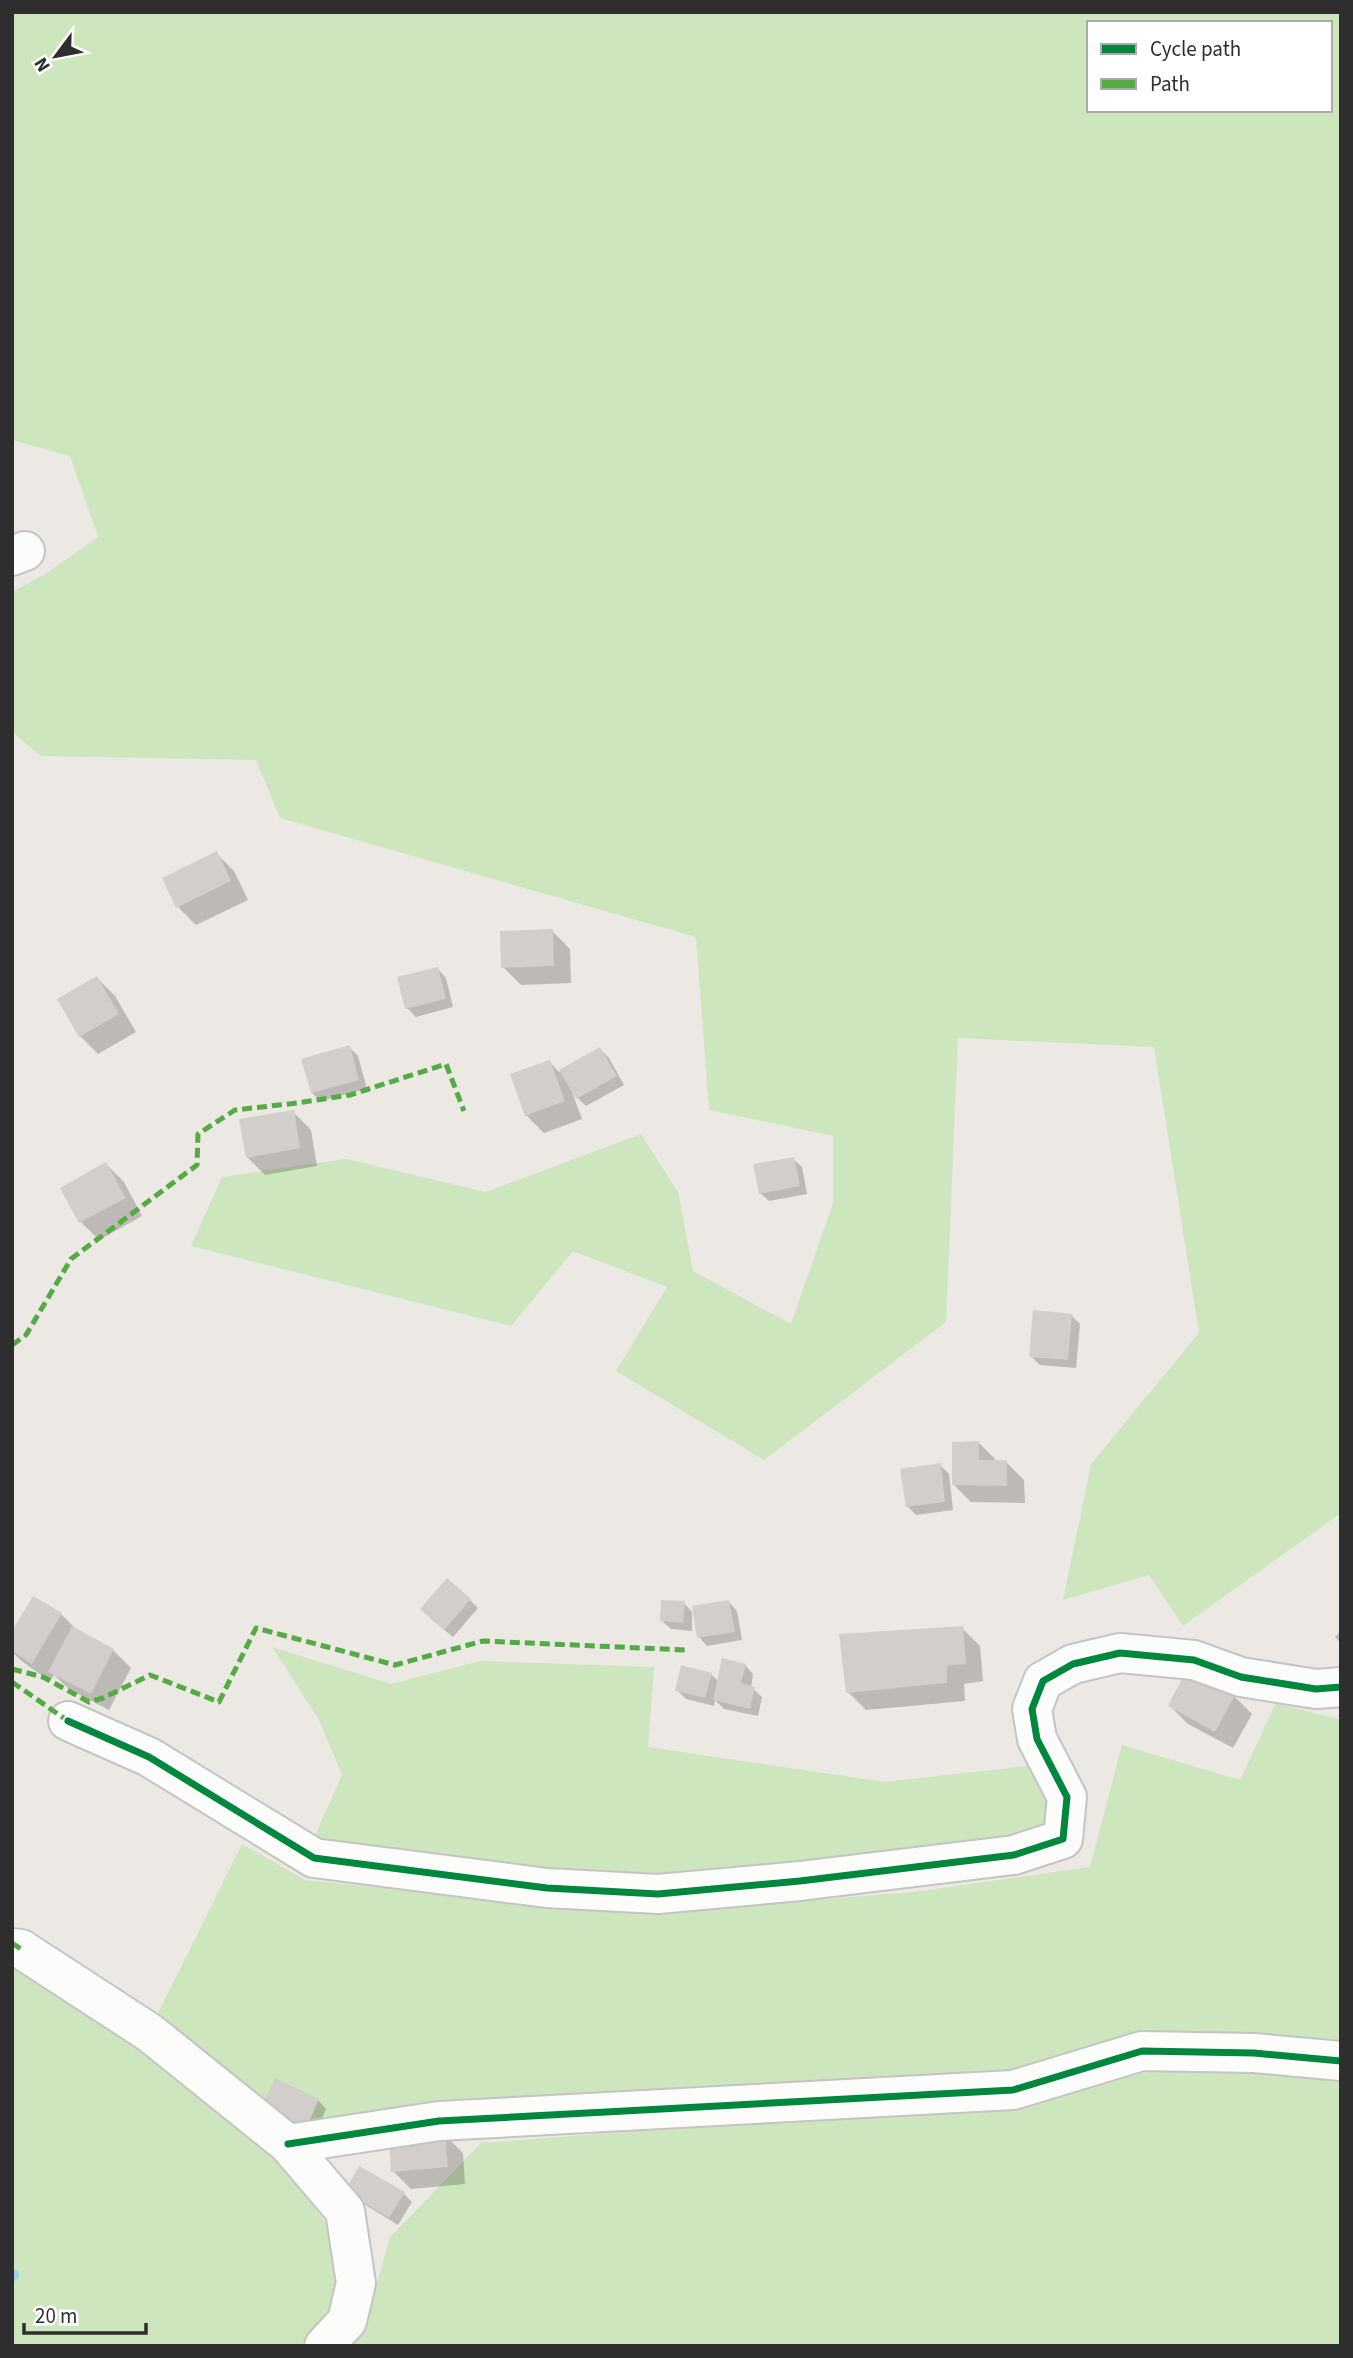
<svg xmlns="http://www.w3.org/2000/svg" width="1353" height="2358" font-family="'Source Sans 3',sans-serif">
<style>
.green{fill:#cee6be;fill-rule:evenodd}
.shadow{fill:#0003}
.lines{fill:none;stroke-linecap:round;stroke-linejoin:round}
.stream{stroke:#99d6ec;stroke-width:12}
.building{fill:#d1cecb}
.minor-casing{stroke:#c5c4c5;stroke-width:42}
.minor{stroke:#fcfcfb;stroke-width:38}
.quiet{stroke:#54ab44;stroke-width:5;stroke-dasharray:10 5;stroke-linecap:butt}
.cycleway-casing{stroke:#fff;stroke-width:11}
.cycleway{stroke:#00873e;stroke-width:7}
</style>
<rect width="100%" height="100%" fill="#ece8e4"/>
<g class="green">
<path d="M12,12H1341V1513L1183,1626L1149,1575L1063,1600L1091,1464L1199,1333L1154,1047L958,1038L946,1322L764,1460L616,1371L667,1287L573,1251L511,1326L191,1246L222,1177L346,1159L486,1192L641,1134L678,1192L693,1271L791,1324L833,1203V1136L709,1110L696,937L280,818L256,760L41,756L12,732V592L45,574L98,537L70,456L12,440ZM1089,23H1330V110H1089Z"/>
<path d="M272,1647L391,1684L480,1661L654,1667L648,1747L885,1782L1036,1765L1054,1799L1042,1829L1002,1845L657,1886L312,1842L342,1775L319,1720Z"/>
<path d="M1276,1703L1341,1720V2046L1136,2031L1001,2077L685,2093L428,2103L284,2126L155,2019L242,1844L305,1880L543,1904L667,1913L922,1891L1090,1867L1122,1745L1240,1780Z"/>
<path d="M12,1960L143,2046L277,2158L329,2227L341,2282L329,2313L300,2346H12Z"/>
<path d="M1254,2064L1341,2076V2346H343L365,2325L390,2237L481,2143L1013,2102L1152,2071Z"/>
</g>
<g class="shadow">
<path d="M216,853L234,871L248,900L196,925L178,907Z"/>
<path d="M552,931L570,949L571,983L521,985L503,967Z"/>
<path d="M438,969L446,978L453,1007L416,1017L407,1008Z"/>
<path d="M97,978L115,996L136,1032L98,1054L80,1036Z"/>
<path d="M349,1047L358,1056L367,1089L321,1101L312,1093Z"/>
<path d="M600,1049L609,1058L624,1085L586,1106L572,1092L582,1119L544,1133L526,1115L550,1062L559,1072Z"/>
<path d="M293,1112L311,1130L317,1166L265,1175L247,1157Z"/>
<path d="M793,1159L802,1167L807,1194L769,1201L760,1193Z"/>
<path d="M106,1164L124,1182L142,1216L99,1240L81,1222Z"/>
<path d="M1071,1315L1080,1324L1076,1368L1040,1365L1031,1356Z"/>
<path d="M979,1443L998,1462H1006L1024,1480L1025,1503L971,1502L953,1484Z"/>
<path d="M940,1465L949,1474L953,1510L916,1515L907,1506Z"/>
<path d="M470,1600L478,1608L453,1637L430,1618Z"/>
<path d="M729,1602L737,1611L742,1640L707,1646L699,1637Z"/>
<path d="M684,1603L692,1612V1631L671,1629L662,1621Z"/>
<path d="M61,1614L78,1631L113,1650L131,1668L109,1710L69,1689L54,1675L50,1681L24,1663L12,1652V1634Z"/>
<path d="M962,1628L980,1646L983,1681L964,1684L965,1701L866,1710L848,1692Z"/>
<path d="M1341,1631V1643L1335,1637Z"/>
<path d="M745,1665L753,1674L751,1687L762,1697L758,1716L724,1709L715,1700L714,1706L686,1699L677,1690L711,1674L719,1682Z"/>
<path d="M1234,1696L1252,1714L1233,1748L1188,1724L1170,1706Z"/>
<path d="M318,2100L326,2109L315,2136L272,2116Z"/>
<path d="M445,2135L463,2153L465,2184L411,2189L393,2171Z"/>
<path d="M359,2168L404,2194L412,2202L398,2225L356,2199Z"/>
</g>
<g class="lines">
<path class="stream" d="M12,2275H13"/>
</g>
<g class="building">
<path d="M217,851L231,881L176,908L162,878Z"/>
<path d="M553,929L554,966L501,968L500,931Z"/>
<path d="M438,967L446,999L405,1009L397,977Z"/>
<path d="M97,976L119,1014L79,1037L57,999Z"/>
<path d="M350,1045L359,1080L311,1093L301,1059Z"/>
<path d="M600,1047L617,1076L576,1099L559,1070Z"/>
<path d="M550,1060L565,1101L525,1116L510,1074Z"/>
<path d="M294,1110L300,1148L246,1158L239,1119Z"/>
<path d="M794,1157L800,1186L759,1194L753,1164Z"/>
<path d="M106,1162L126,1198L79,1223L60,1188Z"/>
<path d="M1033,1310L1072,1314L1068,1360L1029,1357Z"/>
<path d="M979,1441V1460H1007V1486L952,1485V1442Z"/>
<path d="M941,1463L945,1502L906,1507L900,1469Z"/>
<path d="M447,1578L471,1599L444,1630L420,1609Z"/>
<path d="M33,1596L62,1613L32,1664L12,1651V1631Z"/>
<path d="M661,1600L685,1601L683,1623L660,1621Z"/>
<path d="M729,1600L735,1632L697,1638L692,1606Z"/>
<path d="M72,1626L114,1649L91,1694L48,1672Z"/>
<path d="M963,1626L966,1664L947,1666V1683L846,1693L839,1634Z"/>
<path d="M722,1658L746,1664L741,1683L755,1687L750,1709L713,1700Z"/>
<path d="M681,1665L712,1673L705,1698L675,1691Z"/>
<path d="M1187,1669L1235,1695L1215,1732L1168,1706Z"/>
<path d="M275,2078L319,2099L306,2129L261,2108Z"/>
<path d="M445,2134L448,2167L391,2172L389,2138Z"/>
<path d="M359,2166L405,2192L389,2218L345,2191Z"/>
</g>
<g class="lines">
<g class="minor-casing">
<g id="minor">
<path d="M12,556L25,551"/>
<path d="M68,1721L149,1757L314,1858L547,1888L658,1894L800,1881L1014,1855L1063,1839L1067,1797L1037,1739L1032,1709L1043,1681L1073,1664L1120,1653L1194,1660L1241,1677L1316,1689L1341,1687"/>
<path d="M12,1948L21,1949L150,2033L288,2144L345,2211L356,2283L347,2321L324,2346"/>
<path d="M288,2144L439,2121L1013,2090L1142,2051L1254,2053L1341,2061"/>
</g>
</g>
<use href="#minor" class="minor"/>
<g class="quiet">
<path d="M12,1345L26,1335L71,1259L197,1165L198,1134L235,1110L297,1103L350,1095L446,1064L464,1111"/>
<path d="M12,1669L43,1677L89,1702L103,1698L150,1675L219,1702L256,1628L395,1665L483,1641L686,1650"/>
<path d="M12,1682L68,1721"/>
<path d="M12,1943L21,1949"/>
</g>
<g class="cycleway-casing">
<g id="cycleway">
<path d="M68,1721L149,1757L314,1858L547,1888L658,1894L800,1881L1014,1855L1063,1839L1067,1797L1037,1739L1032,1709L1043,1681L1073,1664L1120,1653L1194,1660L1241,1677L1316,1689L1341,1687"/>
<path d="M288,2144L439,2121L1013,2090L1142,2051L1254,2053L1341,2061"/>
</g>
</g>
<use href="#cycleway" class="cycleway"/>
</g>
<rect width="1353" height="2358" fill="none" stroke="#2e2e2e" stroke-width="28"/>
<rect x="1087" y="21" width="245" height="91" fill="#ffffff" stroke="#ababab" stroke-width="2"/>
<rect x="1101" y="44" width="35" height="10" fill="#00873e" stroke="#ababab" stroke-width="2"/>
<text x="1150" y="56" font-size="21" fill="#2e2e2e">Cycle path</text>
<rect x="1101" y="79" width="35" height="10" fill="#54ab44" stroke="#ababab" stroke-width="2"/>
<text x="1150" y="91" font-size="21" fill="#2e2e2e">Path</text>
<g transform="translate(56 56) rotate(238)" stroke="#ffffff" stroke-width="5" paint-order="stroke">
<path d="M0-5L12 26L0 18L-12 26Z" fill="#2e2e2e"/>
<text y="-10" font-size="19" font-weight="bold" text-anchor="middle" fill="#2e2e2e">N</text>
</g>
<path d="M24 2323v10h122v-10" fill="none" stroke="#2e2e2e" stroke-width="3.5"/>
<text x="35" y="2323" font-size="21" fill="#2e2e2e" stroke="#ffffff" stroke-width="5" paint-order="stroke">20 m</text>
</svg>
